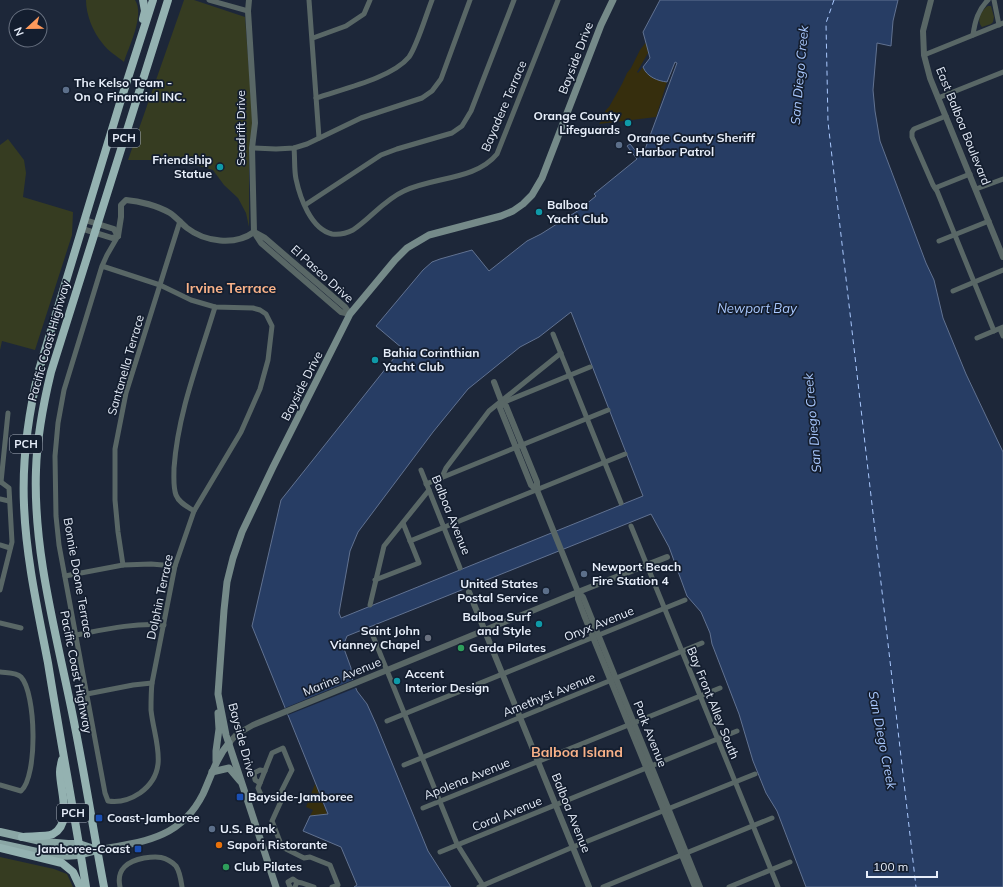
<svg xmlns="http://www.w3.org/2000/svg" width="1003" height="887" font-family="Mulish,sans-serif">
<style>
.green{fill:#363c21}
.sand{fill:#362e0d}
.water{fill:#273d64;stroke:#617291;fill-rule:evenodd}
.pier{fill:#1d2739}
.lines{fill:none;stroke-linecap:round;stroke-linejoin:round}
.ferry{stroke:#a9c8fe;stroke-width:1;stroke-dasharray:5 4;stroke-linecap:butt}
.minor{stroke:#596766;stroke-width:5}
.tertiary{stroke:#596766;stroke-width:6}
.secondary{stroke:#758a89;stroke-width:7}
.primary{stroke:#8aa6a5;stroke-width:8}
.trunk{stroke:#94b2b1;stroke-width:8}
.service-dot{fill:#5c6f8a;stroke:#141e2f;stroke-width:1.5}
.culture-dot{fill:#0f9aa8;stroke:#141e2f;stroke-width:1.5}
.worship-dot{fill:#6b7280;stroke:#141e2f;stroke-width:1.5}
.leisure-dot{fill:#2e9e5b;stroke:#141e2f;stroke-width:1.5}
.transit-dot{fill:#1a4fb4;stroke:#141e2f;stroke-width:1.5}
.food-dot{fill:#e8710a;stroke:#141e2f;stroke-width:1.5}
.labels{text-anchor:middle;stroke-width:3.5;stroke-linejoin:round;paint-order:stroke}
.shield{fill:#141e2f;stroke:#a8b0bd;stroke-width:1}
.shield-label{font-size:11px;font-weight:bold;fill:#e7eefa}
.street-label{font-size:12px;fill:#e7eefa;stroke:#141e2f}
.poi-label{font-size:12px;font-weight:bold;fill:#e7eefa;stroke:#141e2f;text-anchor:start}
.water-label{font-size:13px;font-style:italic;fill:#a9c8fe;stroke:#141e2f}
.quarter-label{font-size:14px;font-weight:bold;fill:#f8b188;stroke:#141e2f}
</style>
<rect width="100%" height="100%" fill="#1d2739"/>
<g class="green">
<path d="M86,0H135C145,15 129,46 124,62C117,56 108,51 103,44C93,32 86,15 86,0Z"/>
<path d="M184,0H194L245,17L253,123L249,149V227L246,213L238,198L224,185L213,170L178,160H128Z"/>
<path d="M988,6H991L994,17L993,22L991,24L982,27C976,21 981,10 988,6Z"/>
<path d="M8,139L24,160L26,173L23,197L73,212L72,235L35,350L2,341L0,350V145Z"/>
<path d="M0,857L54,869L67,874L73,887H0Z"/>
</g>
<g class="sand">
<path d="M647,41L648,53L637,72L638,73L643,67L645,71L664,82H667L656,117L599,124C604,119 603,111 609,107L622,84L627,73L631,68L640,50Z"/>
<path d="M315,784L327,814L310,816L313,810L306,807Z"/>
</g>
<path class="water" d="M660,0H898L893,21L891,46L877,43L873,90L875,111L880,141L926,263L934,280L943,318L966,374L1003,452V887H806L777,811L766,793L753,761L739,714L712,644L710,633L701,612L687,596L669,547L651,514L347,636L343,646L351,668V676L357,691L367,704L376,724L428,851L451,887H354L357,885L341,847L303,831L310,816L328,814L252,626L281,500L402,348L376,326L423,270L432,262L440,259L472,250L489,271L527,241L541,234L579,210L596,196L594,194L637,159L627,146L630,144L640,156L644,152L677,63L675,62L667,82C658,81 647,77 643,67L650,58L643,32ZM571,312L643,496L341,618L339,613L350,551L358,532L433,432L468,389L520,347L539,337Z"/>
<path class="pier" d="M355,679L358,687L288,715L285,708Z"/>
<g class="lines">
<path class="ferry" d="M834,0L826,23L828,122L916,887"/>
<g class="minor">
<path d="M209,0L248,11"/>
<path d="M309,0L319,138"/>
<path d="M994,0L999,25"/>
<path d="M973,35C975,21 978,10 988,0"/>
<path d="M313,38L346,26L364,14L370,0"/>
<path d="M924,55L1003,23"/>
<path d="M316,98C342,89 392,78 409,57C417,46 426,15 432,0"/>
<path d="M938,98L1003,72"/>
<path d="M946,116L914,129L912,132V137L933,185L937,191L994,331"/>
<path d="M252,148L276,149L294,148L307,144L361,118L422,98L432,91L441,79L470,0"/>
<path d="M294,148C295,158 294,170 296,179C300,198 311,229 332,234C340,235 347,233 353,230C371,218 384,200 404,191C433,177 476,180 497,154L558,0"/>
<path d="M935,188L970,174"/>
<path d="M976,189L1003,179"/>
<path d="M305,205L381,155L397,149L452,133L462,126L471,111L514,0"/>
<path d="M939,241L989,221"/>
<path d="M102,266L160,285L191,300L215,307L253,308L260,310L266,314L272,326L268,360L260,389L241,432L194,511L175,566L152,683C151,692 151,701 151,710C154,740 171,771 140,793C131,799 120,803 108,801L105,793L59,545L56,516L55,456L58,423L64,390L102,266L107,255L118,236"/>
<path d="M953,291L1003,270"/>
<path d="M1000,329L1003,336"/>
<path d="M553,334L621,503"/>
<path d="M977,338L1003,327"/>
<path d="M502,403L590,367"/>
<path d="M421,470L460,568"/>
<path d="M442,477L446,468L489,411L561,353"/>
<path d="M0,482H1L8,413"/>
<path d="M426,484L608,410"/>
<path d="M0,499L9,501"/>
<path d="M194,511C188,507 179,503 176,495C173,487 174,477 174,468C178,412 199,360 215,307"/>
<path d="M631,526L778,887"/>
<path d="M410,541L625,454"/>
<path d="M0,545L10,548"/>
<path d="M123,565L118,532L115,500V449L126,393L180,221"/>
<path d="M65,576L123,565L151,564L175,566"/>
<path d="M375,580L419,563L403,523"/>
<path d="M0,590L12,542L9,488L1,482"/>
<path d="M370,605L384,546L429,490"/>
<path d="M0,623L21,628"/>
<path d="M371,631L457,844L484,887"/>
<path d="M76,635C107,629 132,623 164,625"/>
<path d="M0,672C6,673 16,672 21,677C36,693 38,776 21,791L0,785"/>
<path d="M87,694L133,685L152,683"/>
<path d="M387,721L685,600"/>
<path d="M404,765L702,643"/>
<path d="M260,783L255,780L254,773L260,770L265,771"/>
<path d="M262,797L258,788L272,753L283,748L292,770L280,794L282,799L272,821L282,847L304,858L310,857L330,865L338,885L332,887"/>
<path d="M423,808L720,688"/>
<path d="M440,852L737,731"/>
<path d="M297,882L302,883L314,887"/>
<path d="M120,887C116,869 128,861 144,858C157,856 166,856 176,866C180,872 181,880 182,887"/>
<path d="M290,887L288,882L293,879L297,882L295,887"/>
<path d="M479,887L573,847L755,774"/>
<path d="M603,887L772,818"/>
<path d="M729,887L790,862"/>
</g>
<g class="tertiary">
<path d="M249,0L248,11L255,123L252,148L254,232L261,243L341,312L350,314"/>
<path d="M931,0L923,31L924,55L930,78L1003,257"/>
<path d="M85,220L114,229L118,236"/>
<path d="M83,229L112,238L118,236"/>
<path d="M254,232L265,238L345,307L350,314"/>
<path d="M118,236L121,217V205L126,200C140,201 158,206 170,213C176,217 181,223 187,228C205,242 235,246 254,232"/>
<path d="M494,382L502,403L506,406L537,482V490L578,592L583,597L700,887"/>
<path d="M502,403L500,408L531,485L537,490"/>
<path d="M469,592L589,887"/>
<path d="M578,592V599L584,615L695,887"/>
<path d="M229,743L237,734L253,725L578,592L667,557"/>
</g>
<g class="secondary">
<path d="M216,761V751L219,729L218,713"/>
<path d="M212,772L229,768L240,781"/>
<path d="M97,850C141,842 180,840 203,794C211,777 216,758 229,743"/>
<path d="M276,887L226,735L218,694L224,610L227,582L233,558L242,532L273,467L350,314L395,260L407,248L429,235L501,216L513,211L523,204L532,195L542,178L601,25L613,0"/>
</g>
<g class="primary">
<path d="M0,832L45,842L68,844H79L97,850"/>
<path d="M0,844C24,848 58,860 82,854C87,853 92,851 97,850"/>
</g>
<g class="trunk">
<path d="M143,19L145,11L143,0"/>
<path d="M22,837C29,836 48,837 53,834C73,824 60,790 60,772C60,768 61,764 62,760"/>
<path d="M0,848L62,863L73,872L80,887"/>
<path d="M86,887C74,812 60,738 48,663C38,611 26,558 24,505C22,459 28,415 39,370L120,103L153,0"/>
<path d="M104,887C93,829 84,770 72,712C56,633 33,551 36,470C37,437 43,405 51,372L168,0"/>
</g>
</g>
<g class="service-dot">
<circle cx="66" cy="90" r="4"/>
<circle cx="619" cy="145" r="4"/>
<circle cx="584" cy="574" r="4"/>
<circle cx="546" cy="591" r="4"/>
<circle cx="212" cy="829" r="4"/>
</g>
<g class="culture-dot">
<circle cx="628" cy="123" r="4"/>
<circle cx="220" cy="167" r="4"/>
<circle cx="539" cy="212" r="4"/>
<circle cx="375" cy="360" r="4"/>
<circle cx="539" cy="624" r="4"/>
<circle cx="397" cy="681" r="4"/>
</g>
<circle class="worship-dot" cx="428" cy="638" r="4"/>
<g class="leisure-dot">
<circle cx="461" cy="648" r="4"/>
<circle cx="226" cy="867" r="4"/>
</g>
<g class="transit-dot">
<rect x="236" y="793" width="8" height="8" rx="2"/>
<rect x="95" y="814" width="8" height="8" rx="2"/>
<rect x="134" y="845" width="8" height="8" rx="2"/>
</g>
<circle class="food-dot" cx="219" cy="845" r="4"/>
<g class="labels">
<g class="shield">
<rect x="108" y="129" width="32" height="18" rx="3"/>
<rect x="10" y="435" width="32" height="18" rx="3"/>
<rect x="57" y="804" width="32" height="18" rx="3"/>
</g>
<g class="shield-label">
<text x="124" y="142">PCH</text>
<text x="26" y="448">PCH</text>
<text x="73" y="817">PCH</text>
</g>
<g class="street-label">
<text transform="translate(576 58) rotate(-69)" y="4">Bayside Drive</text>
<text transform="translate(504 106) rotate(-67)" y="4">Bayadere Terrace</text>
<text transform="translate(963 126) rotate(68)" y="4">East Balboa Boulevard</text>
<text transform="translate(241 128) rotate(-90)" y="4">Seadrift Drive</text>
<text transform="translate(322 274) rotate(42)" y="4">El Paseo Drive</text>
<text transform="translate(49 341) rotate(-74)" y="4">Pacific Coast Highway</text>
<text transform="translate(126 365) rotate(-74)" y="4">Santanella Terrace</text>
<text transform="translate(302 386) rotate(-63)" y="4">Bayside Drive</text>
<text transform="translate(451 515) rotate(68)" y="4">Balboa Avenue</text>
<text transform="translate(78 578) rotate(80)" y="4">Bonnie Doone Terrace</text>
<text transform="translate(160 597) rotate(-78)" y="4">Dolphin Terrace</text>
<text transform="translate(599 624) rotate(-22)" y="4">Onyx Avenue</text>
<text transform="translate(76 672) rotate(79)" y="4">Pacific Coast Highway</text>
<text transform="translate(342 677) rotate(-22)" y="4">Marine Avenue</text>
<text transform="translate(549 695) rotate(-22)" y="4">Amethyst Avenue</text>
<text transform="translate(713 703) rotate(68)" y="4">Bay Front Alley South</text>
<text transform="translate(650 734) rotate(68)" y="4">Park Avenue</text>
<text transform="translate(242 740) rotate(75)" y="4">Bayside Drive</text>
<text transform="translate(467 779) rotate(-22)" y="4">Apolena Avenue</text>
<text transform="translate(571 813) rotate(68)" y="4">Balboa Avenue</text>
<text transform="translate(507 814) rotate(-22)" y="4">Coral Avenue</text>
</g>
<g class="poi-label">
<text x="74" y="87">The Kelso Team -<tspan x="74" dy="14">On Q Financial INC.</tspan></text>
<text x="620" y="120" text-anchor="end">Orange County<tspan x="620" dy="14">Lifeguards</tspan></text>
<text x="627" y="142">Orange County Sheriff<tspan x="627" dy="14">- Harbor Patrol</tspan></text>
<text x="212" y="164" text-anchor="end">Friendship<tspan x="212" dy="14">Statue</tspan></text>
<text x="547" y="209">Balboa<tspan x="547" dy="14">Yacht Club</tspan></text>
<text x="383" y="357">Bahia Corinthian<tspan x="383" dy="14">Yacht Club</tspan></text>
<text x="592" y="571">Newport Beach<tspan x="592" dy="14">Fire Station 4</tspan></text>
<text x="538" y="588" text-anchor="end">United States<tspan x="538" dy="14">Postal Service</tspan></text>
<text x="531" y="621" text-anchor="end">Balboa Surf<tspan x="531" dy="14">and Style</tspan></text>
<text x="420" y="635" text-anchor="end">Saint John<tspan x="420" dy="14">Vianney Chapel</tspan></text>
<text x="469" y="652">Gerda Pilates</text>
<text x="405" y="678">Accent<tspan x="405" dy="14">Interior Design</tspan></text>
<text x="248" y="801">Bayside-Jamboree</text>
<text x="107" y="822">Coast-Jamboree</text>
<text x="220" y="833">U.S. Bank</text>
<text x="227" y="849">Sapori Ristorante</text>
<text x="130" y="853" text-anchor="end">Jamboree-Coast</text>
<text x="234" y="871">Club Pilates</text>
</g>
<g class="water-label">
<text transform="translate(799 75) rotate(-85)" y="5">San Diego Creek</text>
<text x="757" y="313">Newport Bay</text>
<text transform="translate(812 423) rotate(-95)" y="5">San Diego Creek</text>
<text transform="translate(883 740) rotate(79)" y="5">San Diego Creek</text>
</g>
<g class="quarter-label">
<text x="231" y="293">Irvine Terrace</text>
<text x="577" y="757">Balboa Island</text>
</g>
</g>
<g transform="translate(28 28) rotate(248)"><circle r="19" fill="#141e2f" stroke="#687180"/>
<path d="M0-3L7 15L0 10L-7 15Z" fill="#ff9a5b"/>
<text y="-6" font-size="11" font-weight="bold" text-anchor="middle" fill="#e7eefa">N</text>
</g>
<path d="M867 871v6h70v-6" fill="none" stroke="#e7eefa" stroke-width="2"/>
<text x="873" y="871" font-size="12" fill="#e7eefa" stroke="#141e2f" stroke-width="3" paint-order="stroke">100 m</text>
</svg>
